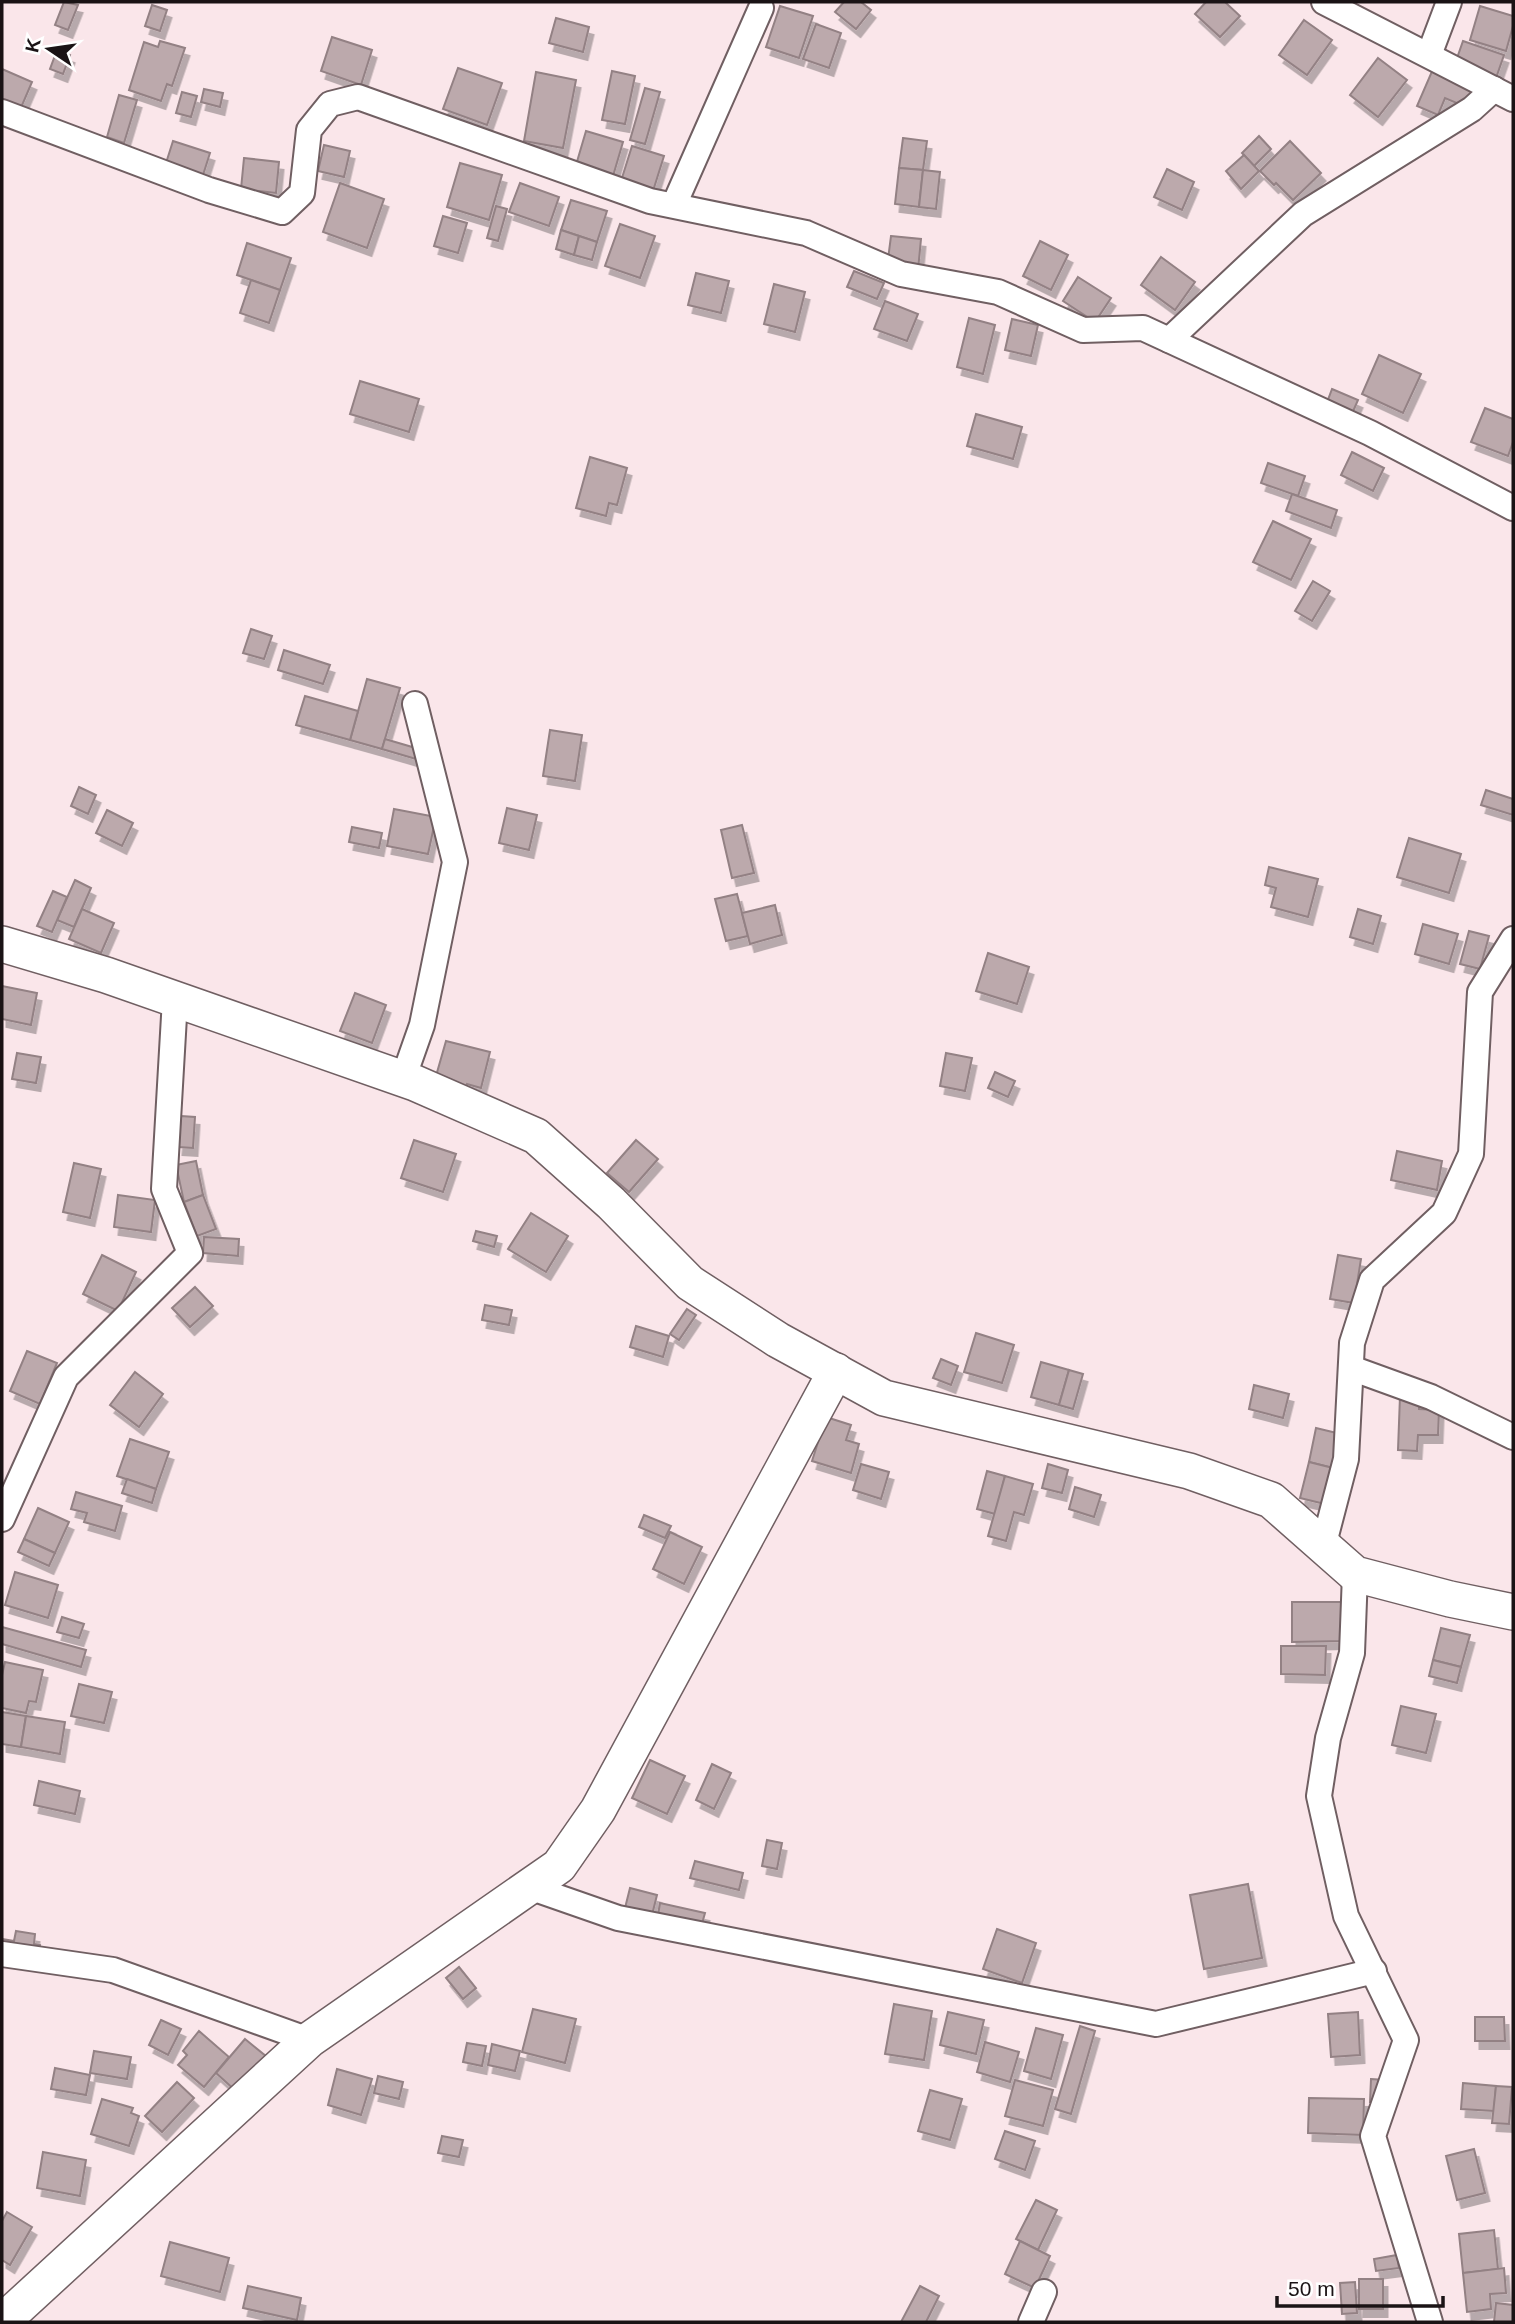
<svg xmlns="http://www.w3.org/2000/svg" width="1515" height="2324" font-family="Helvetica,sans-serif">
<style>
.building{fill:#bca9ac;stroke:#938184;stroke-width:2;filter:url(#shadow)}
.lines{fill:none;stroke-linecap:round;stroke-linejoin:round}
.street-casing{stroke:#705f62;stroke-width:28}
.secondary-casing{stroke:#705f62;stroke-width:38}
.street{stroke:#fff;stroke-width:24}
.secondary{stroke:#fff;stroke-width:35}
</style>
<defs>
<filter id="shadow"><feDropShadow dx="4.5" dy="8" stdDeviation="0" flood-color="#0004"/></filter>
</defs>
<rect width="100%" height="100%" fill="#fae6ea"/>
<g class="building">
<path d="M64,2L78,5L68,30L55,25Z"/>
<path d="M844,2H861L871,10L856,29L835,12Z"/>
<path d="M1206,2H1225L1240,16L1220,37L1195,14Z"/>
<path d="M152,5L167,10L160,31L145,26Z"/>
<path d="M780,6L813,16L799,58L766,47Z"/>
<path d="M1480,6L1513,16V26L1506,51L1470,40Z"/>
<path d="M556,18L589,27L583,52L549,43Z"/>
<path d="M1304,20L1332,40L1307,75L1279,55Z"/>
<path d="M816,24L841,33L829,68L803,59Z"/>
<path d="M332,37L372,50L361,85L321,71Z"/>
<path d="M160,41L185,48L172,86L167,84L161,101L129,90L144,42L158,47Z"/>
<path d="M1463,41L1504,55L1496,78L1455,64Z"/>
<path d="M57,50L70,55L63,74L50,69Z"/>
<path d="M1378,58L1407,80L1378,117L1350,95Z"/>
<path d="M458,68L502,83L487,125L443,109Z"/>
<path d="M2,69L32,82L20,110L2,103Z"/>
<path d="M1433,69L1474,87L1466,107L1445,98L1438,115L1417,106Z"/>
<path d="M612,71L635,76L625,124L602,120Z"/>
<path d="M536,72L576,80L563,148L524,141Z"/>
<path d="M645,88L660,92L645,144L630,140Z"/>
<path d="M204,89L223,93L220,107L201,102Z"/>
<path d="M182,92L197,96L191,117L176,113Z"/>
<path d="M119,95L137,100L124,143L107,137Z"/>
<path d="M586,131L623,142L613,176L576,165Z"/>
<path d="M1259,136L1271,149L1254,166L1242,153Z"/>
<path d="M903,138L927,141L923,170L899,168Z"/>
<path d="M173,141L210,153L203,175L166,163Z"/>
<path d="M1290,141L1321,173L1293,200L1276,183L1274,185L1260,171Z"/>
<path d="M324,145L350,151L344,177L318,171Z"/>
<path d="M632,146L664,156L653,191L621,181Z"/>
<path d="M1244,155L1259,171L1241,189L1226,171Z"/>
<path d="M244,158L279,162L276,193L241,189Z"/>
<path d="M460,163L502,175L489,220L447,207Z"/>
<path d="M899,168L923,170L919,207L895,204Z"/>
<path d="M1167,169L1194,182L1182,210L1154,197Z"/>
<path d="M923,170L940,172L936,209L919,207Z"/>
<path d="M340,183L384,199L367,248L323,232Z"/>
<path d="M520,183L559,197L549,226L509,212Z"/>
<path d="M571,200L607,211L597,242L561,230Z"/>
<path d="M496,206L507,209L498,241L487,238Z"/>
<path d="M443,216L467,223L458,253L434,246Z"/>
<path d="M620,224L655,236L640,278L605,266Z"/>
<path d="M561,230L579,236L574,255L556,249Z"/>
<path d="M579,236L597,242L592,260L574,255Z"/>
<path d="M891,236L921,239L918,270L887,267Z"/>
<path d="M1040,241L1068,255L1051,290L1023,276Z"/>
<path d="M247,243L291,258L280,290L237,275Z"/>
<path d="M1161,257L1195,282L1175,310L1141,285Z"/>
<path d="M854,271L884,283L877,299L847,287Z"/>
<path d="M696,273L729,281L721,313L688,305Z"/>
<path d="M1078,277L1111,298L1095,322L1063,301Z"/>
<path d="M251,280L280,290L269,323L240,313Z"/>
<path d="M774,284L805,292L795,332L764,324Z"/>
<path d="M885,301L918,314L907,341L874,329Z"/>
<path d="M969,318L995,325L983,374L957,367Z"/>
<path d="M1012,319L1038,325L1031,356L1005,350Z"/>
<path d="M1379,355L1421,374L1403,413L1362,394Z"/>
<path d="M360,381L419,399L409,432L350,414Z"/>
<path d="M1332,389L1358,400L1351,416L1326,405Z"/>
<path d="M1485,408L1513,419V442L1508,456L1471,442Z"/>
<path d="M976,414L1022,427L1013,459L967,446Z"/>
<path d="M1352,452L1384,468L1373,491L1341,475Z"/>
<path d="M590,457L627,468L617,505L609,503L606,516L576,508Z"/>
<path d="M1268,463L1305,476L1298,496L1261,483Z"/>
<path d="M1292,494L1337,510L1331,528L1286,511Z"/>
<path d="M1273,521L1311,539L1291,580L1253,562Z"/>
<path d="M1313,581L1330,591L1312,621L1295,611Z"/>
<path d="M251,629L272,636L264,659L243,653Z"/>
<path d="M284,650L330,665L323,684L278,670Z"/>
<path d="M367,679L400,688L382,749L350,740Z"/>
<path d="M305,696L358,711L350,740L296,725Z"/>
<path d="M550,730L582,735L575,781L543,776Z"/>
<path d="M385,739L419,749L416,759L382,749Z"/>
<path d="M79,787L96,795L88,814L71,806Z"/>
<path d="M1486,790L1513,799V815L1481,805Z"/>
<path d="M507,808L537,815L529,850L499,843Z"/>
<path d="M394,809L436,817L428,854L387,846Z"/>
<path d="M107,810L133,823L122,846L96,833Z"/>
<path d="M742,825L754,873L732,878L721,830Z"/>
<path d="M352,827L382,833L379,848L349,842Z"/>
<path d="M1409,838L1461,854L1449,893L1397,877Z"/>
<path d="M1269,867L1318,879L1308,917L1271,907L1276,888L1265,885Z"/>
<path d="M75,880L91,888L74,927L57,920Z"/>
<path d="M53,891L67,897L52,932L37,926Z"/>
<path d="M737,894L748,936L726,941L715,899Z"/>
<path d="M775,905L782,935L750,944L742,913Z"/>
<path d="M82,909L114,923L101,953L69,939Z"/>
<path d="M1358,909L1381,916L1373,944L1350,937Z"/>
<path d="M1423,924L1458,934L1449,964L1415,954Z"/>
<path d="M1469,931L1489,936L1480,969L1460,964Z"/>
<path d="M988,953L1029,967L1017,1004L976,991Z"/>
<path d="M2,986L37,993L31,1025L2,1019Z"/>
<path d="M355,993L386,1005L372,1043L340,1031Z"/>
<path d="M446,1041L490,1052L481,1088L467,1084L465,1091L436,1076Z"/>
<path d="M17,1053L41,1057L36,1083L12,1079Z"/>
<path d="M946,1053L972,1058L965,1091L940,1086Z"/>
<path d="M995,1072L1015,1081L1008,1097L988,1088Z"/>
<path d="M181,1116L195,1117L193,1148L178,1147Z"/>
<path d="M414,1140L456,1154L443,1192L401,1178Z"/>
<path d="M636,1140L658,1159L629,1192L607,1173Z"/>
<path d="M1397,1151L1442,1161L1437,1190L1391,1180Z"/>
<path d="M196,1161L203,1195L184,1202L176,1165Z"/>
<path d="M74,1163L101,1169L90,1218L63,1212Z"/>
<path d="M118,1195L155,1200L151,1232L114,1227Z"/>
<path d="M203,1195L216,1229L197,1236L184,1202Z"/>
<path d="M531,1213L568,1236L546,1272L508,1249Z"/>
<path d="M476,1231L497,1236L494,1247L473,1241Z"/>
<path d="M204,1237L239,1239L238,1256L203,1253Z"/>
<path d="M102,1255L136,1272L118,1311L83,1294Z"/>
<path d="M1338,1255L1361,1259L1354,1303L1330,1299Z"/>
<path d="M195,1287L213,1306L190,1327L172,1308Z"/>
<path d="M485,1305L512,1310L509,1325L482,1320Z"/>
<path d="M687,1309L696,1315L679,1340L670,1334Z"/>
<path d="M636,1326L669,1336L663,1357L630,1347Z"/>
<path d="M976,1333L1014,1345L1002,1383L964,1372Z"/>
<path d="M27,1351L57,1363L40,1404L10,1391Z"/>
<path d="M941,1359L958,1366L951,1385L933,1378Z"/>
<path d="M1041,1362L1069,1370L1059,1405L1031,1397Z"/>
<path d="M1069,1370L1083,1374L1073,1409L1059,1405Z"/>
<path d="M135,1372L163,1394L139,1427L110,1405Z"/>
<path d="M1254,1385L1289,1394L1283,1418L1249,1409Z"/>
<path d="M1400,1396L1419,1397V1409L1439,1410L1438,1435H1418L1417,1451L1398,1450Z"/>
<path d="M826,1417L851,1425L846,1440L859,1444L851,1473L812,1461Z"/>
<path d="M1316,1428L1345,1435L1337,1469L1309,1462Z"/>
<path d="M130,1439L169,1452L156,1489L117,1476Z"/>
<path d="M1309,1462L1337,1469L1329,1505L1300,1498Z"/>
<path d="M861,1464L889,1472L881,1499L853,1490Z"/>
<path d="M1048,1464L1068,1470L1062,1493L1042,1488Z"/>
<path d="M987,1471L1005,1476L995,1514L977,1509Z"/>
<path d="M1005,1476L1033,1484L1024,1515L1014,1512L1006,1541L988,1536Z"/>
<path d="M127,1479L156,1489L152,1503L122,1493Z"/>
<path d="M1075,1487L1101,1495L1094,1517L1069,1509Z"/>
<path d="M76,1492L122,1506L115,1531L84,1522L87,1513L71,1509Z"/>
<path d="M38,1508L69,1522L55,1553L24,1539Z"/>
<path d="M644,1515L671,1526L665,1538L639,1527Z"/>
<path d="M670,1532L702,1547L684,1584L653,1569Z"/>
<path d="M24,1539L55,1553L49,1566L18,1552Z"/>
<path d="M15,1572L58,1585L48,1618L5,1605Z"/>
<path d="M1292,1602H1342L1343,1641L1292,1642Z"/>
<path d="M62,1617L84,1624L79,1638L57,1632Z"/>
<path d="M2,1627L86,1650L81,1667L2,1644Z"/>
<path d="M1441,1628L1470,1635L1461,1667L1433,1660Z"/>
<path d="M1281,1646H1326L1325,1675L1281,1674Z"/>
<path d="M1433,1660L1461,1667L1457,1683L1429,1676Z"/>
<path d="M5,1662L43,1670L36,1702L29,1701L26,1713L2,1708V1675Z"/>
<path d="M79,1684L112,1692L104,1723L71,1716Z"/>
<path d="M1401,1706L1436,1714L1426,1753L1392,1745Z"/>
<path d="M2,1712L26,1716L21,1747L2,1744Z"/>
<path d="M26,1716L65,1722L60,1754L21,1747Z"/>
<path d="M650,1760L685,1776L667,1814L632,1798Z"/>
<path d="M712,1764L731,1773L714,1809L696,1800Z"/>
<path d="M39,1781L80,1791L75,1814L34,1805Z"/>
<path d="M767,1840L782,1843L777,1869L762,1866Z"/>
<path d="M695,1861L743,1873L739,1890L690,1878Z"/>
<path d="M1248,1884L1262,1958L1204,1969L1190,1895Z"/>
<path d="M630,1888L657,1895L650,1923L623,1916Z"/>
<path d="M660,1903L705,1913L700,1931L657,1921Z"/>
<path d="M997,1929L1036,1943L1022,1983L983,1969Z"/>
<path d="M16,1931L35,1934L34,1944L40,1945L37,1963L2,1958V1939L14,1941Z"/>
<path d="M459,1967L476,1988L463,1999L446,1978Z"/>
<path d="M894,2004L932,2011L924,2060L885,2054Z"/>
<path d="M533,2009L576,2019L565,2063L522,2052Z"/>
<path d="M948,2012L984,2020L976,2054L940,2045Z"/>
<path d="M1358,2012L1360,2055L1331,2057L1328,2014Z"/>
<path d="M1475,2017H1504L1505,2041H1475Z"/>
<path d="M161,2020L181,2029L168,2055L149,2045Z"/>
<path d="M1080,2026L1095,2031L1071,2114L1055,2109Z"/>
<path d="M1036,2028L1063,2035L1051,2079L1024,2071Z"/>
<path d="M199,2031L229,2057L204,2087L178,2065L187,2055L183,2051Z"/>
<path d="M245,2039L267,2057L237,2092L216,2073Z"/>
<path d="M985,2042L1019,2052L1010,2082L977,2072Z"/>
<path d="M467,2043L486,2046L482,2066L463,2062Z"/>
<path d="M492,2044L520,2051L515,2071L488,2065Z"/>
<path d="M94,2051L131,2057L127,2079L90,2073Z"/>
<path d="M55,2068L90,2075L86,2095L51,2089Z"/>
<path d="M337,2069L372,2079L361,2115L328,2105Z"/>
<path d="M378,2076L403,2082L399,2099L374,2093Z"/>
<path d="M1371,2079L1385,2080L1383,2102H1370Z"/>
<path d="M1015,2080L1053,2090L1043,2126L1005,2116Z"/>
<path d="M177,2082L194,2098L162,2132L145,2116Z"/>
<path d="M1463,2083L1496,2086L1494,2111L1461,2109Z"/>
<path d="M1496,2086L1512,2087L1509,2124L1492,2123Z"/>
<path d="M930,2090L962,2099L950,2140L918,2131Z"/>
<path d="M1309,2098L1364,2099L1363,2135L1308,2133Z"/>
<path d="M102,2099L133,2108L131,2113L139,2116L129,2146L91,2134Z"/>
<path d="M1005,2131L1035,2141L1025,2170L995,2159Z"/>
<path d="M442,2136L463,2140L459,2157L438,2153Z"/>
<path d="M1474,2149L1485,2193L1457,2200L1446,2156Z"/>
<path d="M43,2152L86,2160L80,2196L37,2188Z"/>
<path d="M1036,2200L1057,2210L1038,2250L1016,2239Z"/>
<path d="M7,2212L32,2227L10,2265L2,2260V2221Z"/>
<path d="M1494,2230L1498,2269L1463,2273L1459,2234Z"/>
<path d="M1020,2241L1050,2256L1035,2288L1005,2274Z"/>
<path d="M170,2242L229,2258L220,2292L161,2276Z"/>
<path d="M1397,2255L1399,2268L1376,2271L1374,2259Z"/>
<path d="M1504,2268L1506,2293L1490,2294L1491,2309L1467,2312L1463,2273Z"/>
<rect x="1359" y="2279" width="24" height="30"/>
<path d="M1355,2282L1357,2313L1342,2314L1340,2283Z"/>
<path d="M248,2286L301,2298L297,2320L243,2308Z"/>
<path d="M920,2286L939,2296L926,2322H901Z"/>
<path d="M1496,2303L1513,2305V2322H1494Z"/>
</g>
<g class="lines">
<g class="street-casing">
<g id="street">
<path d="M1324,2L1513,99"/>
<path d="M1429,55L1449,2"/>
<path d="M2,112L209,190L282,212L302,193L309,130L330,104L358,97L650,201L806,233L901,274L998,292L1083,330L1143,328L1370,433L1513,508"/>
<path d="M674,205L761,8"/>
<path d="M1169,340L1303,214L1472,109L1494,89"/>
<path d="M403,1079L422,1025L455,862L415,704"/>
<path d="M1351,1368L1431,1397L1513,1437"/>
<path d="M2,1519L66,1377L190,1253L164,1189L175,999"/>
<path d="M1323,1547L1346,1459L1352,1343L1372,1280L1444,1213L1471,1154L1480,992L1513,939"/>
<path d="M1355,1574L1352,1653L1328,1738L1319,1796L1346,1916L1406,2040L1373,2136L1430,2322"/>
<path d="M529,1887L618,1918L1156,2024L1374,1971"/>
<path d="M2,1954L113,1970L309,2040"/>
<path d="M1031,2322L1044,2292"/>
</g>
</g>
<g class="secondary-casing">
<g id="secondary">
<path d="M2,944L106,975L415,1083L536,1136L611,1203L690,1283L778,1340L884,1398L1189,1471L1271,1500L1355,1574L1450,1599L1513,1612"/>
<path d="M2,2322L309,2040L559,1866L598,1810L836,1371"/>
</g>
</g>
<use href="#street" class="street"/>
<use href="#secondary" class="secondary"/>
</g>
<rect width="1515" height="2324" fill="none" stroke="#1a1315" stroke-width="7"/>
<g transform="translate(49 49) rotate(283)" stroke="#ffffff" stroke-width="5" paint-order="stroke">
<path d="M0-5L12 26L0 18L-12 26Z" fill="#1a1315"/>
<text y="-10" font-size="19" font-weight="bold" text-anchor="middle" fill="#1a1315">K</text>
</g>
<path d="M1277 2296v10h166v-10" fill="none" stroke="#1a1315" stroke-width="3.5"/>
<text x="1288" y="2296" font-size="21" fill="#1a1315" stroke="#ffffff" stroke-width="5" paint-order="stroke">50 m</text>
</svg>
